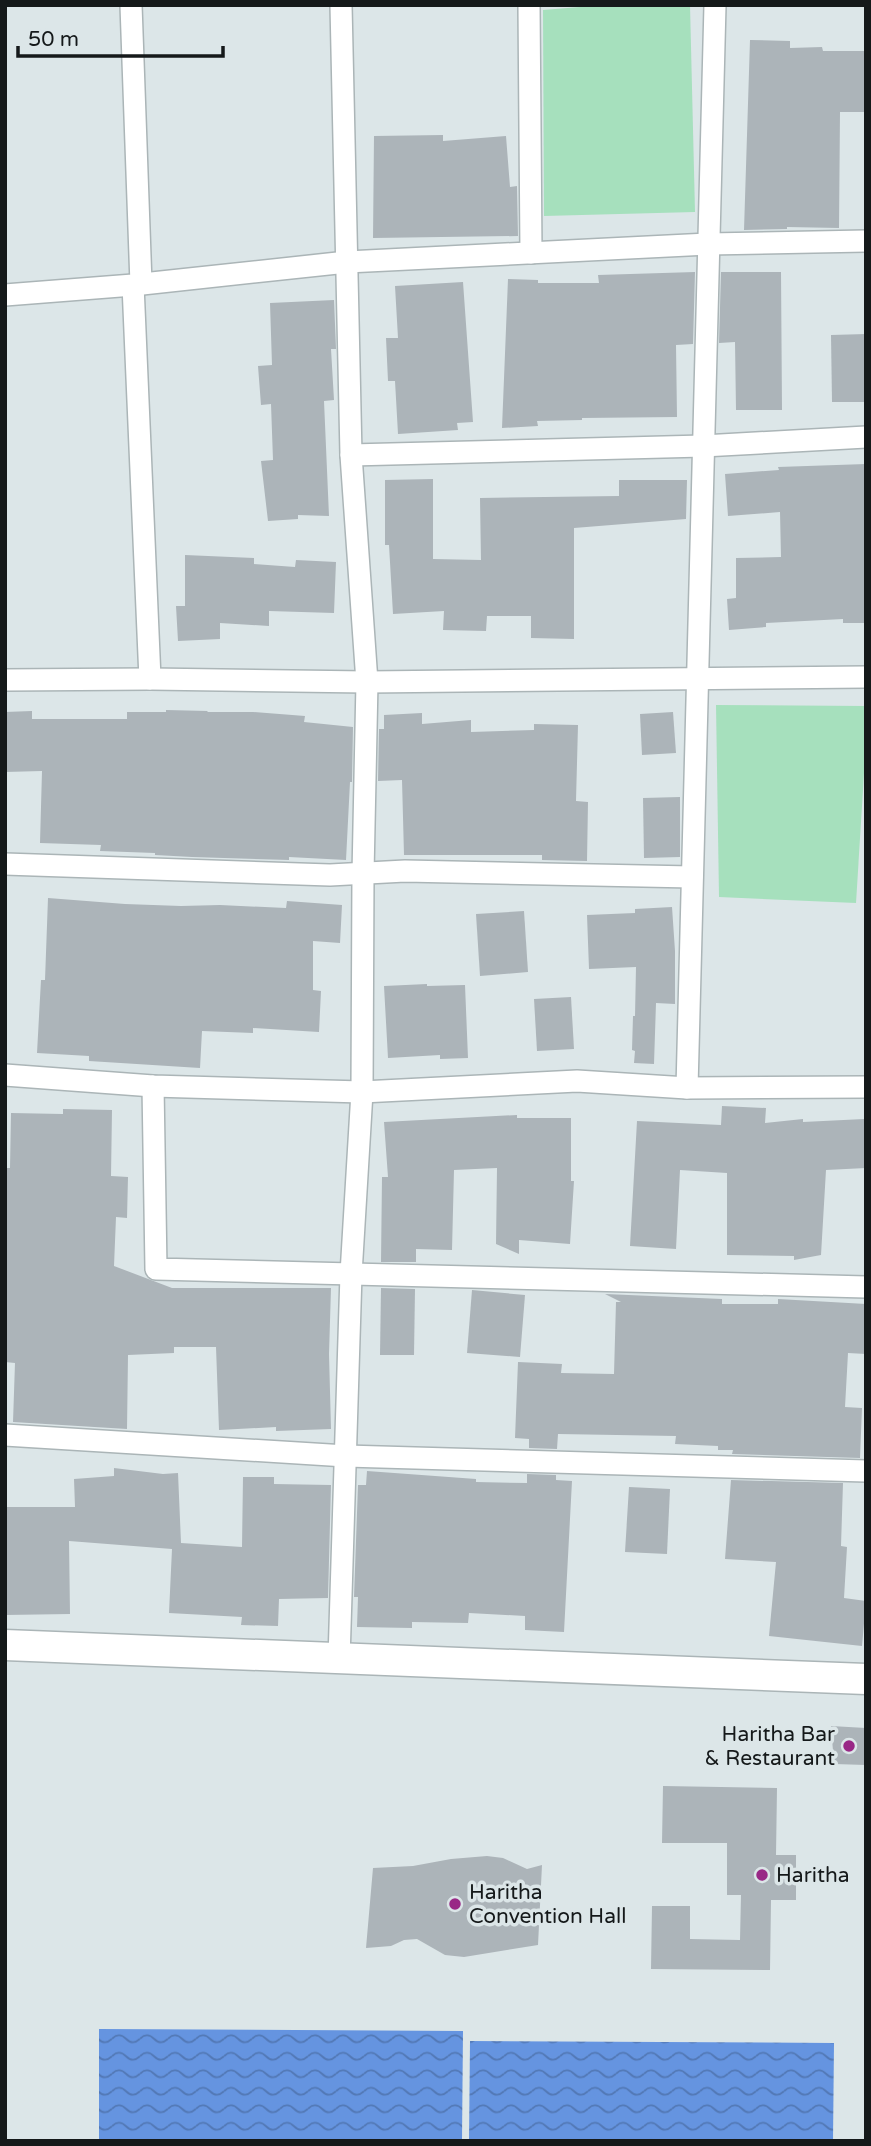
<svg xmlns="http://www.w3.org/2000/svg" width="871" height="2146" font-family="'Varela Round',sans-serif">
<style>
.green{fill:#a6e0bd}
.water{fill:url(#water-waves)}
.building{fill:#acb4b9}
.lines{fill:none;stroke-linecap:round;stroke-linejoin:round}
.street-casing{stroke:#abb5b7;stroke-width:24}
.secondary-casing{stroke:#abb5b7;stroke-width:33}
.street{stroke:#fff;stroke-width:21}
.secondary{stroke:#fff;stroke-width:30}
.poi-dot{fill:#992886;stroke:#dce6e8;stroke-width:2.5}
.labels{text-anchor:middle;stroke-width:7;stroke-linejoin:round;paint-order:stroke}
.poi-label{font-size:21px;fill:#15191a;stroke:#dce6e8;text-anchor:start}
</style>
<defs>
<pattern id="water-waves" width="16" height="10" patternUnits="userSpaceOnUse" patternTransform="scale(1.75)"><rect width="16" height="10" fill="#6594e0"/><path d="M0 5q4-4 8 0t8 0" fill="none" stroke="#5278b5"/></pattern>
</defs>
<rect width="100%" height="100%" fill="#dce6e8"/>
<g class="green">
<path d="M604,5H690L695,212L544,216L543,10Z"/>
<path d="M716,705L866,706V741L856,903L719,897Z"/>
</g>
<g class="water">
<path d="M99,2029L463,2031L462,2141H99Z"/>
<path d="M470,2041L834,2043L833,2141H469Z"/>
</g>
<g class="building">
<path d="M750,40L790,41V48L822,47L823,51H866V112H840L839,228L787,227V229L744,230Z"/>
<path d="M443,135V141L506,136L510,187L517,186L518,236L373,238L374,136Z"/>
<path d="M695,272L693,344L676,345L677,417L582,418V420L537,421L538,426L502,428L508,279L538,280V283H599L598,275Z"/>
<path d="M721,272H781L782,410H736L735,342L719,343Z"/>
<path d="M463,282L473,422L457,423L458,430L398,434L395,381H388L386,338H398L395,286Z"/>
<path d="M334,300L336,349H331L334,400L324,401L329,516L298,515V519L268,521L261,461L273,460L271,404L261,405L258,366L272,365L270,303Z"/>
<path d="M866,334V402H832L831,335Z"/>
<path d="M866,464V623H843V619L766,623V627L729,630L727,599L736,598V558L781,557L780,512L728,516L725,474L779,470L778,467Z"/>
<path d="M433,479V559L481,560L480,498L619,496V480H687L686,519L574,528V639L531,638V616H487L486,631L443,630L444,611L393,614L389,545H385V480Z"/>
<path d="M185,555L254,558V564L295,567L296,560L336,562L334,613L269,611V626L220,623V639L178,641L176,606H185Z"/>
<path d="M166,710L208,711L207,712H253L305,716L304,722L353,727L352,782H350L346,860L289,857V860L192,857L155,855V853L100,851L101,845L40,843L42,771L5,772V712L32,711V719H127V712H166Z"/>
<path d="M673,712L676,753L642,755L640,714Z"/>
<path d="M422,713V724L471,720V732L534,730V724L578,725L576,801L588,802L587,861L542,860V855H404L402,780L378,781L379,729H384V715Z"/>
<path d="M680,797V857L644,858L643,798Z"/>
<path d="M48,898L125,904L181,906L220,905L286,908L287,901L342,905L340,943L313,941V990L321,991L319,1032L253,1028V1033L202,1031L200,1068L89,1061V1056L37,1053L41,980H45Z"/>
<path d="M672,907L675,951V1004L656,1003L654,1064L634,1063L635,1051L632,1050L633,1016H635L636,967L589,969L587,915L635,913V909Z"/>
<path d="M524,911L528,972L480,976L476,914Z"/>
<path d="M427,984V986L465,985L468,1058L440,1059V1055L388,1058L384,986Z"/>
<path d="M571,997L574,1049L537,1051L534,999Z"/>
<path d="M722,1106L766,1108L765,1123L803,1119V1122L864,1119L866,1168L826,1170L821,1255L794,1260V1256L727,1255V1173L680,1170L676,1249L630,1246L637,1121L721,1125Z"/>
<path d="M63,1109L112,1110L111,1176L128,1177L127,1218L116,1217L114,1266L172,1288H331L329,1354L331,1429L276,1431V1427L219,1430L216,1347H174V1353L128,1355L127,1429L13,1422L15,1363L5,1362V1168H10L11,1113L63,1114Z"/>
<path d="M517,1115V1118H571V1181H574L570,1244L519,1240V1254L496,1244L497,1168L454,1170L452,1250L416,1249V1262H381L382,1177H388L384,1122Z"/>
<path d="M381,1288L415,1289L414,1355H380Z"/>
<path d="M472,1290L525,1295L520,1357L467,1353Z"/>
<path d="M605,1294L722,1299V1304H778V1299L866,1304V1354L848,1353L845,1407L862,1408L860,1458L732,1454L733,1450H718V1446L675,1444L676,1436L558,1434L557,1449L529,1448V1439L515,1438L518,1362L562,1364L561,1373L614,1374L616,1302H621Z"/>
<path d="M114,1468L163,1474L178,1473L181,1543L242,1547L243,1477H274V1484L331,1485L328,1598L279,1599L278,1626L241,1625L242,1617L169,1613L172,1549L69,1541L70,1614L5,1615V1507H75L74,1479L114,1476Z"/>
<path d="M367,1471L476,1479V1482L527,1483V1474L556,1475V1480L572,1481L564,1632L525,1630V1616L469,1613L468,1623L412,1622V1628L357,1627L358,1597H354L358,1485H366Z"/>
<path d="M731,1480L843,1483L841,1546L847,1547L844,1598L866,1601L862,1646L769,1636L776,1562L725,1559Z"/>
<path d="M629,1487L670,1489L667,1554L625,1552Z"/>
<path d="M831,1726L866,1728V1765L834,1764Z"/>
<path d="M663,1786L777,1788L776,1855H796V1900H771L770,1970L651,1969L652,1906H690V1939L740,1940L741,1895H727V1843H662Z"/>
<path d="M487,1856L503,1858L527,1869L542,1865L538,1945L464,1957L445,1955L417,1939L404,1940L391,1946L366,1948L373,1868L413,1866L451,1859Z"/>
</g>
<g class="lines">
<g class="street-casing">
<g id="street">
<path d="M131,5L141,284"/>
<path d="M529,5L531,253"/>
<path d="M133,285L150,679"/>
<path d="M5,295L133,285L347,262L708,244L866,241"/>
<path d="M351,455L703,446L866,437"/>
<path d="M5,680L150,679L367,682L866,677"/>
<path d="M5,864L330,875L405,871L692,877"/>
<path d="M5,1075L153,1086L362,1092L577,1081L687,1088L866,1087"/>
<path d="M153,1086L156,1269L866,1287"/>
<path d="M687,1088L715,5"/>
<path d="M5,1435L346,1456L866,1471"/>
<path d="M339,1659L351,1274L362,1092L363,874L367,682L351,455L341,5"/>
</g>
</g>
<g class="secondary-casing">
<path id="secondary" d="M5,1645L866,1679"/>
</g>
<use href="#street" class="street"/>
<use href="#secondary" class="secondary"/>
</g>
<g class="poi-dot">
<circle cx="849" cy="1746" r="7"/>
<circle cx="762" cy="1875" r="7"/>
<circle cx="455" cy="1904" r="7"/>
</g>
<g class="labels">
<g class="poi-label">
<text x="835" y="1741" text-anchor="end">Haritha Bar<tspan x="835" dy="24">&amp; Restaurant</tspan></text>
<text x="776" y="1882">Haritha</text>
<text x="469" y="1899">Haritha<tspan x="469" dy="24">Convention Hall</tspan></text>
</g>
</g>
<rect width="871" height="2146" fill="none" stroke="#15191a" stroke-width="14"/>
<path d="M18 46v10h205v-10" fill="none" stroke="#15191a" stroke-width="3.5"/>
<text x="28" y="46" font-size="21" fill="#15191a" stroke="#dce6e8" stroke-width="5" paint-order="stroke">50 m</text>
</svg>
